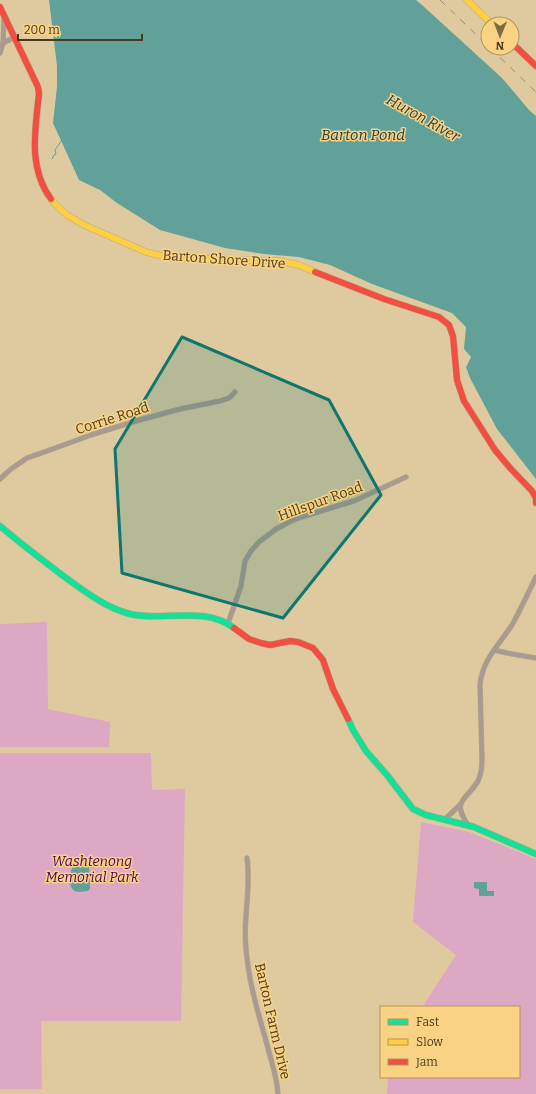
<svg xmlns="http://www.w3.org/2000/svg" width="536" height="1094" font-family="Bitter,serif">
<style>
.green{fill:#dca8c4}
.water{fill:#61a19a}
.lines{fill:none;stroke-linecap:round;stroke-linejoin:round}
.stream{stroke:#61a19a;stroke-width:1}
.street-casing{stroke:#baa986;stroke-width:5.5}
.fast-casing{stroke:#baa986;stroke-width:7}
.slow-casing{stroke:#baa986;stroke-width:7}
.jam-casing{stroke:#baa986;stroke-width:7}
.street{stroke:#a99a92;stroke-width:4.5}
.fast{stroke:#16e098;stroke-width:6}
.slow{stroke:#ffcf43;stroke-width:6}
.jam{stroke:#f24e42;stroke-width:6}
.rail{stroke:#9b8e7d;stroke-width:1;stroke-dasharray:7 7;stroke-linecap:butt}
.marked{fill:#0f766e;fill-opacity:0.2;stroke:#0f766e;stroke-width:3;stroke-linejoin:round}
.labels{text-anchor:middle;stroke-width:3;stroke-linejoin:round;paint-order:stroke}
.street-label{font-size:14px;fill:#4a3a19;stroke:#fad284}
.park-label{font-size:14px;font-style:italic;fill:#510359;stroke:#fad284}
.water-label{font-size:15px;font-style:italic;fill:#1e3c3f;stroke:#fad284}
</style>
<rect width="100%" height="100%" fill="#dfca9f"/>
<g class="green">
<path d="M47,622L48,709L110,722L109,747H0V624Z"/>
<path d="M0,753H151L152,790L185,789L181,1021H41L42,1089H0Z"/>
<path d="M421,822L469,832L536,859V1094H387L388,1077H519V1007H422L456,955L413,922Z"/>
</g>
<g class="water">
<path d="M49,0H416L422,5L502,78L529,110L536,116V479L497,429L470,378L466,367L471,357L464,349L466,327L452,313L372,284L330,265L299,257L264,254L225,248L160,230L117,203L100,190L79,180L53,123L57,87V66Z"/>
<path d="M74,866H85L89,867L90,888L88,891C78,892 73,894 70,884L72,879C70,874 70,870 74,866Z"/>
<path d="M474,882H487V891H494V896H479V889L474,888Z"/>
</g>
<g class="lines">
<path class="stream" d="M52,159L54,155L56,154L55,150L62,140"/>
<g class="street-casing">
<g id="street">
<path d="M3,43L15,37"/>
<path d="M0,53L3,43L4,17"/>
<path d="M0,479L11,469L27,458L50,450L91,435L136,421L180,409L220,401L229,398L235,392"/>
<path d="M228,623L232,612L241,586L245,561L251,551L259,542L276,529L295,519L354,501L406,477"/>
<path d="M494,650L507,653L536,658"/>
<path d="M444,820L461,804"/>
<path d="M468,825C451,800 466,801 478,781C481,775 482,766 482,759L480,685C482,660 499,645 512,625C521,609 528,593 536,577"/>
<path d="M247,858C250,878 247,897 246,917C244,935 246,954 249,972C253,999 262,1025 269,1052C273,1066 277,1079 278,1094"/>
</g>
</g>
<g class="fast-casing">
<g id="fast">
<path d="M0,526C20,543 41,559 62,575C83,590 104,607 130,614C164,622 204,605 234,628"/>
<path d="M348,719L353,730L366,751L387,775L413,809L426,815L474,827L536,854"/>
</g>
</g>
<g class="slow-casing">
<g id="slow">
<path d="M467,0L492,24"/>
<path d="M51,199L56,205L67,215L84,225L146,252L171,258L279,261L299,265L315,272"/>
</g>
</g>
<g class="jam-casing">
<g id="jam">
<path d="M0,7L38,87L39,94C35,130 28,168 51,199"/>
<path d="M512,43L536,66"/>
<path d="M315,272L384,299L439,317L449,325L453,336L457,380L464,401L495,450L511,469L532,491L536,498V503"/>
<path d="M234,628L249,639L261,643L270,645L290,641L298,642L313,648L323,660L333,689L348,719"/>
</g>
</g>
<use href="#street" class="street"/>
<use href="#fast" class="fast"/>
<use href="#slow" class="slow"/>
<use href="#jam" class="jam"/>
<g class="rail">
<path d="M440,0L488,46"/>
<path d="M490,48L536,92"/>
</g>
</g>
<path class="marked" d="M182,337L329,400L381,495L283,618L122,573L115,449Z"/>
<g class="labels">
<g class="street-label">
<text transform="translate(224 259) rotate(4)" y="5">Barton Shore Drive</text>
<text transform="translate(112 418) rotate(-18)" y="5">Corrie Road</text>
<text transform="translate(320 501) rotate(-20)" y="5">Hillspur Road</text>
<text transform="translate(273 1021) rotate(77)" y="5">Barton Farm Drive</text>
</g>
<g class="park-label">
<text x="92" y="866">Washtenong<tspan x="92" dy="16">Memorial Park</tspan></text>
</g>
<g class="water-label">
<text transform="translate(423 118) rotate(29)" y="5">Huron River</text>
<text x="363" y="140">Barton Pond</text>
</g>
</g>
<rect x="380" y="1006" width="140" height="72" fill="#fad284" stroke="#b49559"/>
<rect x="388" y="1019" width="20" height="6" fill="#16e098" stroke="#b49559"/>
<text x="416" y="1026" font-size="12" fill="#4a3a19">Fast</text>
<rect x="388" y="1039" width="20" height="6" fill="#ffcf43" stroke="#b49559"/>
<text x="416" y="1046" font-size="12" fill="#4a3a19">Slow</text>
<rect x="388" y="1059" width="20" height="6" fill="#f24e42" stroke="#b49559"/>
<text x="416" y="1066" font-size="12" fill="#4a3a19">Jam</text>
<g transform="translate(500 36) rotate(181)"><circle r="19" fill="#fad284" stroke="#b49559"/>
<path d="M0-3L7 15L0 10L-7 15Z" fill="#7e6c48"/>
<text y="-6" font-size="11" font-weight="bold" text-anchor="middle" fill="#4a3a19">N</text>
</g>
<path d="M18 34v6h124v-6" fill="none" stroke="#4a3a19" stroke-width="2"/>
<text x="24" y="34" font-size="12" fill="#4a3a19" stroke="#fad284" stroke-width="3" paint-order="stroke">200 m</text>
</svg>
